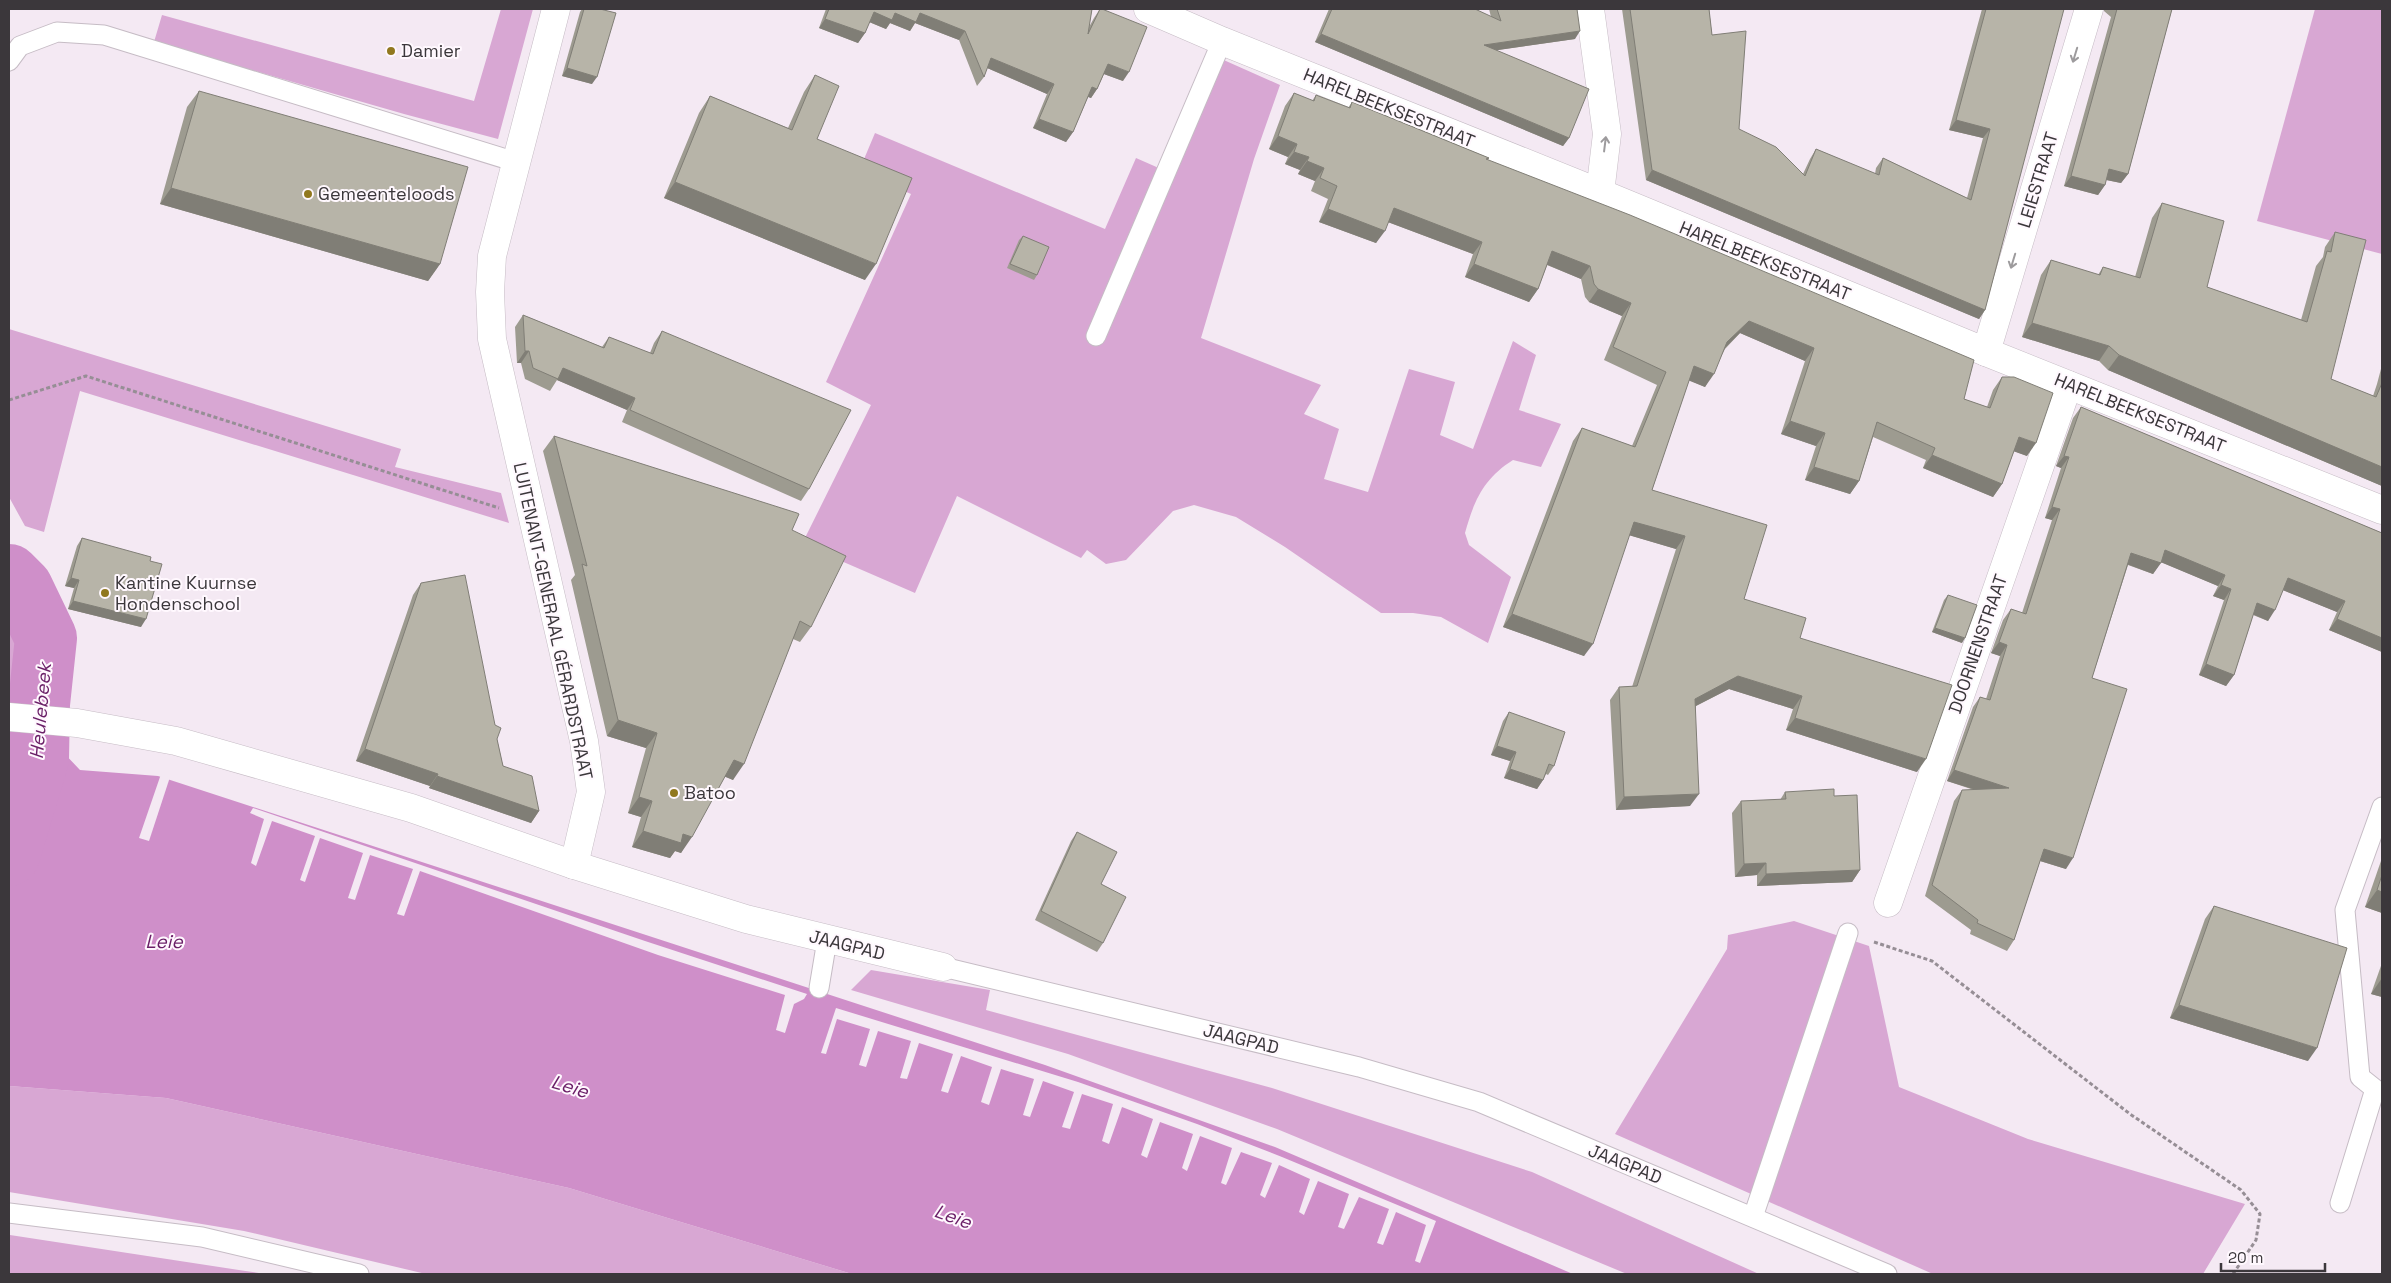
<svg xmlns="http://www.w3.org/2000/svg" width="2391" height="1283" font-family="'Space Grotesk',sans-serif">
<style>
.green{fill:#d8a7d3}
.water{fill:#cf8fc9}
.pier{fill:#f4e9f3}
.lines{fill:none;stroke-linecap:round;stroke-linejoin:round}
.river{stroke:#cf8fc9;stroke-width:62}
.lane-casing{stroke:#c6bcc5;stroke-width:21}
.street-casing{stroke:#c6bcc5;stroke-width:29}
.path{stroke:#968e95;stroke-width:3;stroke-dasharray:4 2.5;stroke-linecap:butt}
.lane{stroke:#fff;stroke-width:19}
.street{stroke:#fff;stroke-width:28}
.wall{fill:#9d9b90}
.shaded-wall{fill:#807e76}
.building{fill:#b7b4a8;stroke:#807e76}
.oneway{stroke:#9d9b9d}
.poi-dot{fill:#91781e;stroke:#fff8fe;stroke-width:2}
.labels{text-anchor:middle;stroke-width:4;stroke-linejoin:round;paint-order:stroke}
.poi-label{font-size:18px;fill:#3b373b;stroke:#fff8fe;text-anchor:start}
.street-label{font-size:18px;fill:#3b373b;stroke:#fff8fe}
.water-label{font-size:19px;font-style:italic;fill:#6a1f67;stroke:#fff8fe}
</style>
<rect width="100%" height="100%" fill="#f4e9f3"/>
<g class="green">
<path d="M501,9H533L498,139L404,114L154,42L162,15L474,101Z"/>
<path d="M2315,9H2382V254L2257,221Z"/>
<path d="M1208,53L1280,85L1254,159L1201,338L1321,385L1304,414L1339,429L1324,479L1368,492L1409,369L1455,382L1440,435L1473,449L1513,341L1536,355L1519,410L1561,424L1541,467L1513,460C1483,479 1474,501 1465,533L1469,545L1511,577L1488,643L1441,617L1413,613H1381L1285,547L1236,517L1194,505L1173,511L1126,560L1106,564L1087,550L1081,558L957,496L915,593L802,544L871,405L826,382L911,194L859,171L875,133L1105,229L1136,158L1161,169Z"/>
<path d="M9,329L401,449L395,467L501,493L509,523L80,391L44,532L25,526L9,497Z"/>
<path d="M9,596C25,631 23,669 16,706L9,705Z"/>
<path d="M1794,921L1869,946L1899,1087L2028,1139L2245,1204L2203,1274H1933L1615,1134L1727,949L1728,935Z"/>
<path d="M871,970L990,990L986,1010L1272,1088L1532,1172L1759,1274H1627L1277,1129L1068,1054L851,990Z"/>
<path d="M9,1086L166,1098L569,1188L852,1274H426L244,1231L9,1192Z"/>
<path d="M9,1235H10L265,1274H9Z"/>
</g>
<path class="water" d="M20,744L61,750L80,770L158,776L1045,1065L1275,1147L1573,1274H852L569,1188L166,1098L9,1086V758Z"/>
<g class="pier">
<path d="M161,774L170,777L149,841L139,838Z"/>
<path d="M253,808L645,941L807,994L804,999L794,1004L785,1033L776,1030L785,995L658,955L420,871L404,916L397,914L413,869L370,855L355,900L348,898L363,853L320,838L305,882L300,880L315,836L272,821L256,866L251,863L264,819L250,813Z"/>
<path d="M836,1008L1078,1082L1197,1124L1282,1157L1436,1221L1420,1263L1415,1261L1426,1225L1396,1212L1383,1245L1377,1243L1389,1209L1359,1197L1344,1229L1338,1227L1349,1194L1318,1181L1304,1215L1299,1212L1310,1179L1279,1165L1265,1198L1260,1195L1272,1163L1241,1152L1226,1185L1221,1183L1232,1148L1200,1136L1187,1171L1182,1168L1193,1134L1160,1122L1147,1158L1141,1155L1153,1119L1122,1107L1109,1144L1102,1141L1113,1104L1082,1094L1070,1129L1062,1127L1074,1092L1043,1081L1030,1117L1023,1115L1034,1079L1001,1069L989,1105L981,1102L992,1067L961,1056L948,1093L941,1091L953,1054L919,1043L907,1079L900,1078L911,1041L878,1031L866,1067L859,1065L870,1029L837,1019L826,1054L821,1053Z"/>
</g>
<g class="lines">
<path class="river" d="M9,575L22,588L46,638L39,704L38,759L9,855"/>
<g class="lane-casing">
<g id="lane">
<path d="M9,61L20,46L57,32L104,35L516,162"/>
<path d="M1096,336L1222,41"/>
<path d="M943,967L1359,1067L1479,1102L1887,1274"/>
<path d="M819,988L827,940"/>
<path d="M2340,1203L2375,1089L2360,1077L2345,910L2382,807"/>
<path d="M9,1213L202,1237L359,1274"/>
<path d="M1753,1217L1848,933"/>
</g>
</g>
<g class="street-casing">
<g id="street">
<path d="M556,9L492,256L490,292L492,339L584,741L591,792L574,865"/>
<path d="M1148,9L1222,41L1600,193L1986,352L2382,510"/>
<path d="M1590,9L1607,134L1600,193"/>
<path d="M1986,352L2089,9"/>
<path d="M9,717L77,723L176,741L411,808L574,865L746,919L943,967"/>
<path d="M1888,903L2068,385"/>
</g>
</g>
<g class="path">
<path d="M9,400L86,376L499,508"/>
<path d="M1874,942L1932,961L2130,1114L2241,1190L2260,1214L2256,1240L2233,1274"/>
</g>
<use href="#lane" class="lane"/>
<use href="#street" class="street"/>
</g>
<g class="wall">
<path d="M582,9H600L592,84L562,76L580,12Z"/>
<path d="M826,9H1092L1089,27L1094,18L1100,9L1123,81L1104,74L1097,89L1091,98L1088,97L1073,132L1066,142L1033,128L1047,94L987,68L984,77L977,86L959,40L915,23L910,31L890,23L886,29L869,22L865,33L858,43L819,28Z"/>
<path d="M1329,9H1475L1491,17L1489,9H1577L1575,39L1497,50L1569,138L1563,146L1315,42Z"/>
<path d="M1622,9H1709L1712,35L1739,129L1803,174L1810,159L1816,149L1875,174L1876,168L1883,158L1967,198L1983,138L1949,130L1982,9H2063L1985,310L1979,319L1646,180Z"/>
<path d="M2104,9H2172L2128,174L2121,183L2106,180L2105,185L2098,195L2064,186L2111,17L2104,11Z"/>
<path d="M815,75L817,139L865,280L664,198L699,113L710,96L788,128L804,92Z"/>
<path d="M199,91L440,264L428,281L160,204L187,107Z"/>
<path d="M1294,93L1312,101L1316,95L1348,108L1352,102L1489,158L1488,160L1964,399L1987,407L1993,390L2002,377L2027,456L2014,451L2002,484L1993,497L1923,468L1926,460L1873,437L1859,481L1850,494L1805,480L1816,446L1781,434L1805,361L1740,333L1725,349L1705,387L1689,380L1652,490L1744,599L1800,638L1917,772L1786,730L1793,709L1729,689L1696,706L1690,806L1616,810L1610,700L1619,687H1632L1676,549L1629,535L1584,656L1503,627L1573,441L1582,428L1632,446L1657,385L1604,360L1622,316L1589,302L1585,297L1581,279L1547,265L1538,289L1529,302L1465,277L1473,254L1388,222L1376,243L1319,222L1328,199L1311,191L1315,181L1298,174L1300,170L1285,164L1288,157L1269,149L1285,106Z"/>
<path d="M2162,203L2207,287L2301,320L2316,266L2323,257L2325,247L2335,232L2331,379L2373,396L2377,384L2382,365V486L2108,370L2099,361L2022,337L2041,275L2051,260L2098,275L2103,267L2135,277L2152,218Z"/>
<path d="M1023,236L1037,275L1034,280L1007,268L1019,240Z"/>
<path d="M523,315L602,347L609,337L650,353L654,343L662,331L809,489L801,501L622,422L627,410L557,380L550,391L525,379L521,363H517L515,327Z"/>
<path d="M2081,407L2382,533V652L2329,630L2337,612L2283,590L2268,621L2253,615L2234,675L2226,686L2199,675L2224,600L2213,596L2218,586L2161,562L2153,574L2128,565L2092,678L2066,869L2040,861L2014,940L2007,951L1970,934L1971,930L1925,896L1954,801L1962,790H1974L1947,781L1973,707L1980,697L1986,699L2000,656L1991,653L2003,620L2011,609L2022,613L2052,520L2045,518L2061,468L2056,466L2073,418Z"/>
<path d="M554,436L792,530L811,627L800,642L793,639L733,780L725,776L681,853L675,851L670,858L632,847L641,817L628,813L646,748L607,736L571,580L575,575L543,451Z"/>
<path d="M82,538L150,561L141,627L68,609L74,588L65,586L77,546Z"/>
<path d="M421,583L497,739L503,766L539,811L531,823L429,788L430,786L356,761L413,595Z"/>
<path d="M1948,595L1962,643L1932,632L1944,600Z"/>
<path d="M1509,712L1554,766L1548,775L1546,774L1543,780L1537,789L1504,778L1510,761L1491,755L1503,721Z"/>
<path d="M1785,792L1834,796L1860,870L1852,882L1757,886V875L1735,877L1732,813L1741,801L1780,800Z"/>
<path d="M1077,832L1101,884L1103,943L1097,952L1035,920L1071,841Z"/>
<path d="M2382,858V913L2365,907Z"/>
<path d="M2214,906L2308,1061L2170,1018L2205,919Z"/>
<path d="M2382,963V997L2371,994Z"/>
</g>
<g class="shaded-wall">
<path d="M874,12L895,13H920L965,31L959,40L915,23L910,31L890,23L886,29L867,21Z"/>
<path d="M825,19L865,33L858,43L819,28Z"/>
<path d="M1580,31L1575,39L1478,53L1484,45Z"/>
<path d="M1321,34L1569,138L1563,146L1315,42Z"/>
<path d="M991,58L1054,84L1047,94L985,67Z"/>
<path d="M1108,64L1129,72L1123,81L1101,73Z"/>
<path d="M567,68L597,77L592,84L562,76Z"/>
<path d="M1092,87L1097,89L1091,98L1086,96Z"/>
<path d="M1039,119L1073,132L1066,142L1033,128Z"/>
<path d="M1956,120L1990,129L1983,138L1949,130Z"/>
<path d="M1278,136L1297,144L1288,157L1269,149Z"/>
<path d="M1294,152L1309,157L1300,170L1285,164Z"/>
<path d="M1307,161L1324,168L1315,181L1298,174Z"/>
<path d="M2109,169L2128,174L2121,183L2102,179Z"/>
<path d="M1652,170L1985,310L1979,319L1646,180Z"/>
<path d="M2071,176L2105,185L2098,195L2064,186Z"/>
<path d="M675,182L876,264L865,280L664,198Z"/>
<path d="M171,188L440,264L428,281L160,204Z"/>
<path d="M1394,208L1482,242L1473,254L1385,221Z"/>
<path d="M1328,209L1385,231L1376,243L1319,222Z"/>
<path d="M1552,251L1590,266L1581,279L1543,263Z"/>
<path d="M1474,264L1538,289L1529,302L1465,277Z"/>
<path d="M1598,289L1631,303L1622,316L1589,302Z"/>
<path d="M1749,321L1814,348L1805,361L1740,333L1718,355L1727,342Z"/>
<path d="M2032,323L2109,346L2099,361L2022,337Z"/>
<path d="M525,351H529L521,363H517Z"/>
<path d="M2119,355L2382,467V486L2108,370Z"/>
<path d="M1694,366L1714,374L1705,387L1685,379Z"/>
<path d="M563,368L635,398L627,410L557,380Z"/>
<path d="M1790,421L1825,433L1816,446L1781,434Z"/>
<path d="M2019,437L2036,443L2027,456L2010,450Z"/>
<path d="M1932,455L2002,484L1993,497L1923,468Z"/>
<path d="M2064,456L2069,457L2061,468L2056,466Z"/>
<path d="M1814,467L1859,481L1850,494L1805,480Z"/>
<path d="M2052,507L2060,509L2052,520L2045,518Z"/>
<path d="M1634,522L1685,536L1676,549L1625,534Z"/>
<path d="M2165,550L2225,575L2218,586L2158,561Z"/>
<path d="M2131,553L2161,563L2153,574L2124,563Z"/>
<path d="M71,578L79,580L74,588L65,586Z"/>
<path d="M2288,578L2345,601L2337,612L2280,589Z"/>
<path d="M2221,585L2231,589L2224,600L2213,596Z"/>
<path d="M73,601L146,619L141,627L68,609Z"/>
<path d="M2257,603L2275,610L2268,621L2250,613Z"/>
<path d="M1512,614L1593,644L1584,656L1503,627Z"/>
<path d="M2337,619L2382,638V652L2329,630Z"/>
<path d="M1935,628L1965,638L1962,643L1932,632Z"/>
<path d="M1999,642L2007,645L2000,656L1991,653Z"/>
<path d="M2206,664L2234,675L2226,686L2199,675Z"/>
<path d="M1738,676L1802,696L1793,709L1729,689L1686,711L1695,699Z"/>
<path d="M1795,718L1926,759L1917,772L1786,730Z"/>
<path d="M618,720L657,733L646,748L607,736Z"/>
<path d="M1497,746L1516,752L1510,761L1491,755Z"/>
<path d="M365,749L438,774L430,786L356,761Z"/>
<path d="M734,760L744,764L733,780L723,776Z"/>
<path d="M1510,769L1543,780L1537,789L1504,778Z"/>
<path d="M1954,770L2009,788L2002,798L1947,781Z"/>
<path d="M437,776L539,811L531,823L429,788Z"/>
<path d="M1699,794L1690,806L1616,810L1624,797Z"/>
<path d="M639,797L652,801L641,817L628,813Z"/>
<path d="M643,831L683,834L692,837L681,853L675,851L670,858L632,847Z"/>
<path d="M2044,849L2073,858L2066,869L2037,860Z"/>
<path d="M1766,863L1757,875L1735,877L1744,864Z"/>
<path d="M1860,870L1852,882L1757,886L1766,874Z"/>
<path d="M2377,890L2382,892V913L2365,907Z"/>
<path d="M2382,978V997L2371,994Z"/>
<path d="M2179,1005L2317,1048L2308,1061L2170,1018Z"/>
</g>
<g class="building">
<path d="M584,9H600L616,13L597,77L567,68Z"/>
<path d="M829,9H1092L1088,34L1100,9H1102L1147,27L1129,72L1108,64L1097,89L1092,87L1073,132L1039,119L1054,84L991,58L984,77L965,31L920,13L916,22L895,13L892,20L874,12L865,33L825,19Z"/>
<path d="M1332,9H1475L1501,21L1497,9H1577L1580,31L1484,45L1589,89L1569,138L1321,34Z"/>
<path d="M1630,9H1709L1712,35L1746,31L1739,129L1776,147L1805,176L1816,149L1879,175L1883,158L1971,200L1990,129L1956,120L1986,9H2064L1985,310L1652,170Z"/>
<path d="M2117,9H2172L2128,174L2109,169L2105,185L2071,176Z"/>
<path d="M815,75L839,86L817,139L912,178L876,264L675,182L710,96L792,130Z"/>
<path d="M199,91L468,167L440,264L171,188Z"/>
<path d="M1294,93L1314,101L1316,95L1350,108L1352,102L1489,158L1486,159L1630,215L1974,360L1964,399L1990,408L2002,377H2014L2053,393L2036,443L2019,437L2002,484L1932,455L1935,448L1877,422L1859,481L1814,467L1825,433L1790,421L1814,348L1749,321L1727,342L1714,374L1694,366L1652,490L1767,525L1744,599L1806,618L1800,638L1952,685L1926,759L1795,718L1802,696L1738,676L1695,699L1699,794L1624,797L1619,687L1637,686L1685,536L1634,522L1593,644L1512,614L1582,428L1635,447L1666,372L1613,347L1631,303L1598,289L1594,284L1590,266L1552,251L1538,289L1474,264L1482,242L1394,208L1385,231L1328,209L1337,186L1320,178L1324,168L1307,161L1309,157L1294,152L1297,144L1278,136Z"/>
<path d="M2162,203L2224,221L2207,287L2307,322L2327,251L2331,252L2335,232L2366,240L2331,379L2376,397L2382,383V467L2119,355L2109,346L2032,323L2051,260L2100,275L2103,267L2140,278Z"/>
<path d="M1023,236L1049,247L1037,275L1010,264Z"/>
<path d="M523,315L604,348L609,337L653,354L662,331L851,410L809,489L630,410L635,398L563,368L558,379L533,368L529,351H525Z"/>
<path d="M2081,407L2382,533V638L2337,619L2345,601L2288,578L2275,610L2257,603L2234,675L2206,664L2231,589L2221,585L2225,575L2165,550L2161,563L2131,553L2092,678L2127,689L2073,858L2044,849L2014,940L1977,923L1978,920L1932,885L1962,790L2009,788L1954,770L1980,697L1990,700L2007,645L1999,642L2011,609L2026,614L2060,509L2052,507L2069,457L2064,456Z"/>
<path d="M554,436L797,513L799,514L792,530L846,556L811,627L800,621L744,764L734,760L692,837L683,834L681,843L643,831L652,801L639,797L657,733L618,720L582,564L587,566Z"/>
<path d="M82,538L151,557L150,561L162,564L146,619L73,601L79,580L71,578Z"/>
<path d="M465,575L495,725L501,728L497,739L503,766L532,776L539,811L437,776L438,774L365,749L421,583Z"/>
<path d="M1948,595L1977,605L1965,638L1935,628Z"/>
<path d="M1509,712L1565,732L1554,766L1549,764L1543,780L1510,769L1516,752L1497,746Z"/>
<path d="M1834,789V796L1857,795L1860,870L1766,874V863L1744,864L1741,801L1786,799L1785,792Z"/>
<path d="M1077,832L1117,852L1101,884L1126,897L1103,943L1041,911Z"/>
<path d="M2382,875V892L2377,890Z"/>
<path d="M2214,906L2347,948L2317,1048L2179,1005Z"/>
</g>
<defs><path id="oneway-shaft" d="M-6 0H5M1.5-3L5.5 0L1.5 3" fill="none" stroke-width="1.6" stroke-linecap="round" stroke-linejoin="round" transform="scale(1.25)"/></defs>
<g class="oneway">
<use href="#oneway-shaft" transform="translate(2075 55) rotate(107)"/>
<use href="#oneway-shaft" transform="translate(1605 144) rotate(-83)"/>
<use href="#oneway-shaft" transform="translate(2013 261) rotate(107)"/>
</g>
<g class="poi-dot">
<circle cx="391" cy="51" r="5"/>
<circle cx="308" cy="194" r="5"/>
<circle cx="105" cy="593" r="5"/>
<circle cx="674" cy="793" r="5"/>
</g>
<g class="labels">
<g class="poi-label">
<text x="401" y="57">Damier</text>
<text x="318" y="200">Gemeenteloods</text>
<text x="115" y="589">Kantine Kuurnse<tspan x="115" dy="21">Hondenschool</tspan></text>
<text x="684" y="799">Batoo</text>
</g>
<g class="street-label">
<text transform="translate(1389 108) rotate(22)" y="6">HARELBEEKSESTRAAT</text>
<text transform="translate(2038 180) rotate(-73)" y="6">LEIESTRAAT</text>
<text transform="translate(1765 261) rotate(22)" y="6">HARELBEEKSESTRAAT</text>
<text transform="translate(2140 413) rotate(22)" y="6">HARELBEEKSESTRAAT</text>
<text transform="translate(553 621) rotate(78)" y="6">LUITENANT-GENERAAL GÉRARDSTRAAT</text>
<text transform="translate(1978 644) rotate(-71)" y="6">DOORNENSTRAAT</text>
<text transform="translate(847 945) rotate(14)" y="6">JAAGPAD</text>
<text transform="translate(1241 1039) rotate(14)" y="6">JAAGPAD</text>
<text transform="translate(1625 1164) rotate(22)" y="6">JAAGPAD</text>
</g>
<g class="water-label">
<text transform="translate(40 711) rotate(-85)" y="7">Heulebeek</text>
<text x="164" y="948">Leie</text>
<text transform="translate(570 1086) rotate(17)" y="7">Leie</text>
<text transform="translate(953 1216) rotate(20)" y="7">Leie</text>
</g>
</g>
<rect width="2391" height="1283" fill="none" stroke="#3b373b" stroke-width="20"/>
<path d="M2221 1263v8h104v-8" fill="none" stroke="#3b373b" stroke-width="2.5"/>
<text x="2228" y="1263" font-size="15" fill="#3b373b" stroke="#fff8fe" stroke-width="4" paint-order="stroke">20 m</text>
</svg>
